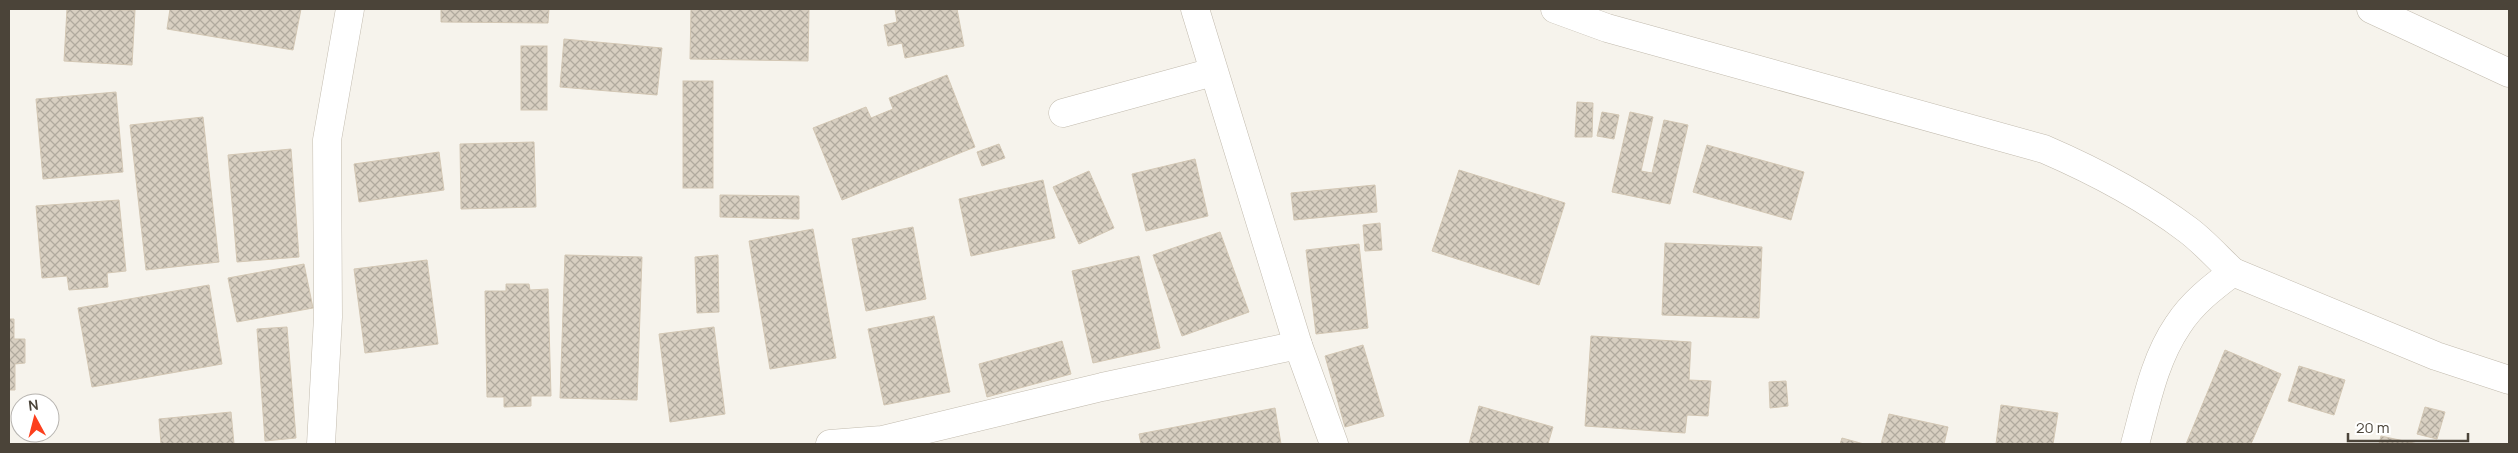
<svg xmlns="http://www.w3.org/2000/svg" width="2518" height="453" font-family="Manrope,sans-serif">
<style>
.building{fill:url(#building-cross-hatch);stroke:#d3c7b4}
.lines{fill:none;stroke-linecap:round;stroke-linejoin:round}
.street-casing{stroke:#c2bbae;stroke-width:29}
.street{stroke:#fff;stroke-width:28}
</style>
<defs>
<pattern id="building-cross-hatch" width="8" height="8" patternUnits="userSpaceOnUse" patternTransform="scale(1.25)"><rect width="8" height="8" fill="#d8cfc1"/><path d="M0 0l8 8M0 8l8-8" fill="none" stroke="#b1aa9e"/></pattern>
</defs>
<rect width="100%" height="100%" fill="#f6f3ec"/>
<g class="building">
<path d="M67,9L135,10L132,65L64,61Z"/>
<path d="M170,9H301L293,50L167,29Z"/>
<path d="M441,9H549L548,23L441,22Z"/>
<path d="M691,9H809L808,61L690,59Z"/>
<path d="M895,9H957L964,46L905,58L902,43L888,46L884,25L897,22Z"/>
<path d="M564,39L662,48L657,95L560,87Z"/>
<rect x="521" y="46" width="26" height="64"/>
<path d="M947,75L975,147L842,200L813,128L866,107L871,118L893,109L889,98Z"/>
<rect x="683" y="81" width="30" height="107"/>
<path d="M116,92L123,172L43,179L36,99Z"/>
<path d="M1577,102L1593,103L1592,137H1575Z"/>
<path d="M1602,112L1619,115L1614,139L1597,136Z"/>
<path d="M1630,112L1653,117L1641,171L1652,173L1664,120L1688,125L1670,204L1612,192Z"/>
<path d="M203,117L219,262L146,270L130,125Z"/>
<path d="M534,142L536,207L461,209L460,144Z"/>
<path d="M999,144L1005,158L982,166L977,152Z"/>
<path d="M1707,145L1804,172L1791,220L1693,192Z"/>
<path d="M291,149L299,257L237,262L228,155Z"/>
<path d="M439,152L444,190L359,202L354,164Z"/>
<path d="M1195,159L1208,216L1146,231L1132,174Z"/>
<path d="M1459,170L1565,203L1539,285L1432,251Z"/>
<path d="M1089,171L1114,228L1079,244L1053,187Z"/>
<path d="M1043,180L1055,238L971,256L959,199Z"/>
<path d="M1375,185L1377,212L1294,220L1291,193Z"/>
<path d="M720,195L799,196V219L720,217Z"/>
<path d="M119,200L126,271L107,273L108,287L69,290L67,276L42,278L36,206Z"/>
<path d="M1380,223L1382,250L1365,251L1363,225Z"/>
<path d="M913,227L926,299L866,311L852,239Z"/>
<path d="M813,229L836,358L770,369L749,241Z"/>
<path d="M1220,232L1249,312L1182,336L1153,255Z"/>
<path d="M1665,243L1762,247L1759,318L1662,315Z"/>
<path d="M1359,244L1368,328L1316,334L1306,250Z"/>
<path d="M565,255L642,257L637,400L560,398Z"/>
<path d="M718,255L719,312L697,313L695,257Z"/>
<path d="M1139,256L1160,348L1093,363L1072,271Z"/>
<path d="M427,260L438,344L365,353L354,269Z"/>
<path d="M304,264L313,308L237,322L228,278Z"/>
<path d="M506,284H529L530,290L548,289L551,396H531V406L504,407V397H487L485,291H506Z"/>
<path d="M209,285L222,364L92,387L78,308Z"/>
<path d="M934,316L950,392L884,405L868,329Z"/>
<path d="M9,319H14V339H25V363L15,364V390H9Z"/>
<path d="M287,327L296,438L265,441L257,329Z"/>
<path d="M714,327L725,414L670,422L659,334Z"/>
<path d="M1591,336L1691,342L1689,380L1711,381L1708,416L1687,415L1685,433L1585,426Z"/>
<path d="M1062,341L1071,374L987,397L979,364Z"/>
<path d="M1363,345L1384,416L1345,427L1325,356Z"/>
<path d="M2225,350L2281,374L2251,444H2186Z"/>
<path d="M2299,366L2345,380L2334,415L2288,401Z"/>
<path d="M1786,381L1788,406L1770,408L1769,382Z"/>
<path d="M2001,405L2058,413L2053,444H1996Z"/>
<path d="M1479,406L1553,427L1548,444H1469Z"/>
<path d="M2425,407L2445,412L2437,439L2417,434Z"/>
<path d="M1275,408L1281,444H1141L1139,434Z"/>
<path d="M231,412L234,444H161L159,419Z"/>
<path d="M1889,414L1948,427L1944,444H1881Z"/>
<path d="M2381,436L2418,444H2379Z"/>
<path d="M1842,438L1864,444H1840Z"/>
</g>
<g class="lines">
<g class="street-casing">
<g id="street">
<path d="M1195,9L1298,345L1334,444"/>
<path d="M1555,9L1607,28L2044,149C2095,171 2143,196 2188,230C2204,242 2218,258 2233,272"/>
<path d="M2371,9L2509,73"/>
<path d="M1063,113L1213,72"/>
<path d="M321,444L328,317L327,140L350,9"/>
<path d="M830,444L882,440L1102,387L1298,345"/>
<path d="M2135,444C2146,404 2154,360 2178,325C2192,303 2213,287 2233,272L2436,356L2509,380"/>
</g>
</g>
<use href="#street" class="street"/>
</g>
<rect width="2518" height="453" fill="none" stroke="#4b4439" stroke-width="20"/>
<g transform="translate(35 418) rotate(353)"><circle r="24" fill="#ffffff" stroke="#b7b4b0"/>
<path d="M0-4L9 19L0 12L-9 19Z" fill="#fc3f1d"/>
<text y="-8" font-size="14" font-weight="bold" text-anchor="middle" fill="#4b4439">N</text>
</g>
<path d="M2348 433v8h120v-8" fill="none" stroke="#4b4439" stroke-width="2.5"/>
<text x="2356" y="433" font-size="15" fill="#4b4439" stroke="#ffffff" stroke-width="4" paint-order="stroke">20 m</text>
</svg>
